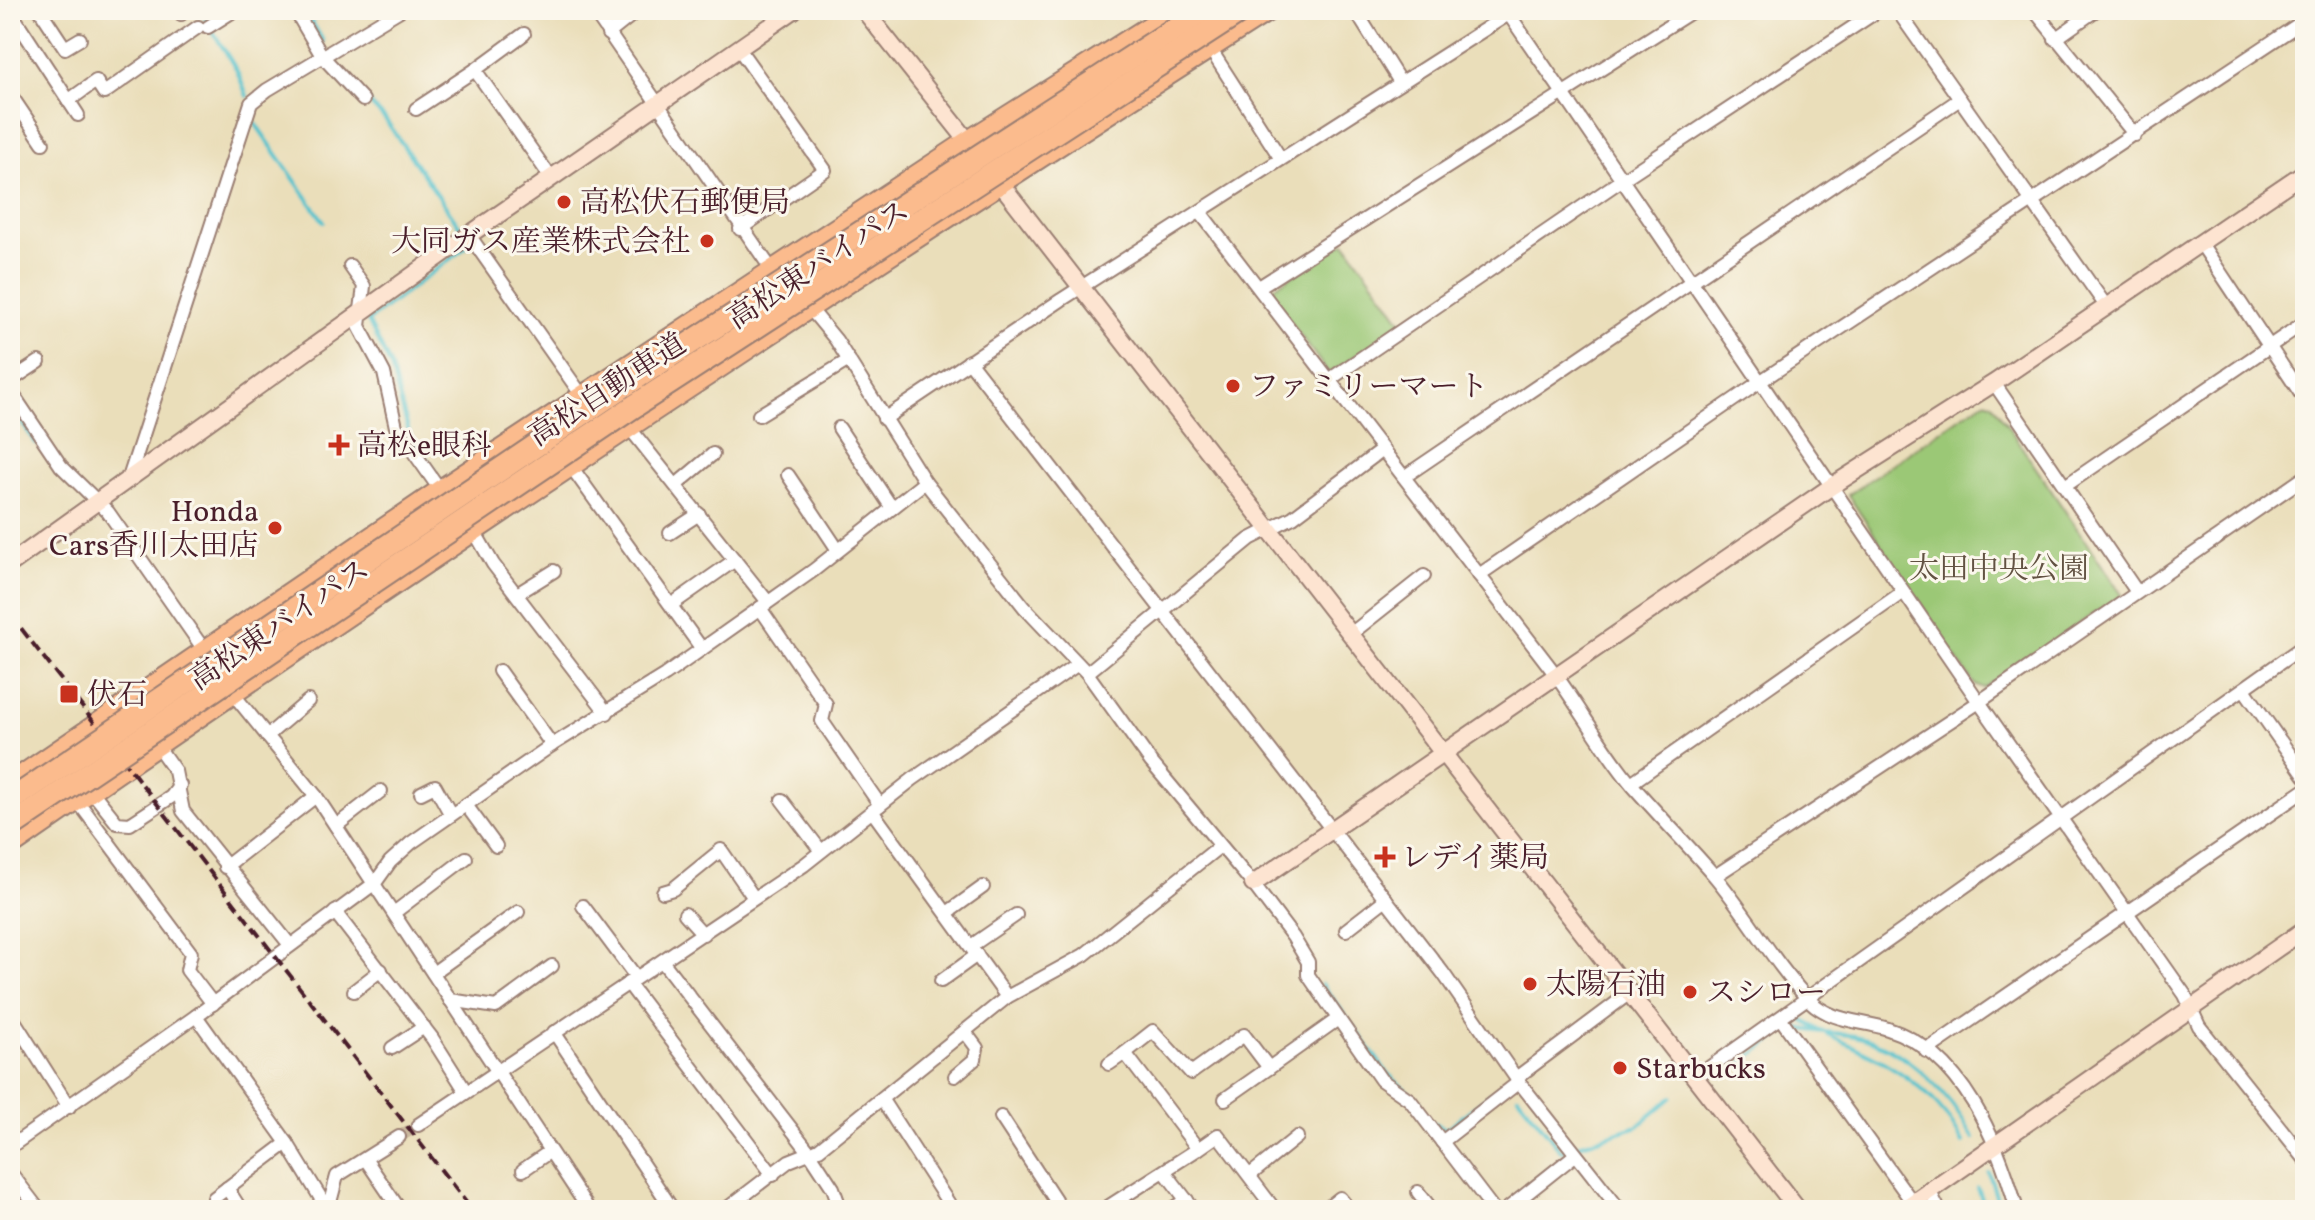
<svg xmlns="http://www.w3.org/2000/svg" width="2315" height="1220" font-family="Vollkorn,'Noto Serif JP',serif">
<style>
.green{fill:#9bc876;stroke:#727450;stroke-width:2}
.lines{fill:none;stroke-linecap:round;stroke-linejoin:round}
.stream{stroke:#55c2cd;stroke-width:4}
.street-tunnel{stroke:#cab89d;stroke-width:12;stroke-dasharray:12 6;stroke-linecap:butt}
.street-casing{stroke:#9a7e72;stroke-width:16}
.secondary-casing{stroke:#9a7e72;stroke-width:20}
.highway-casing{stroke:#9a7e72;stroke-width:26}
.street{stroke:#fff;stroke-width:12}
.secondary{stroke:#fde4d1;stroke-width:16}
.highway{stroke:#fbbb8d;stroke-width:22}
.rail{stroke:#4a1f2b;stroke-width:4;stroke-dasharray:12 6;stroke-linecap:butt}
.highway-bridge-casing{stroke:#9a7e72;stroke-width:26;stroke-linecap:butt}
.highway-bridge{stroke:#fbbb8d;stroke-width:22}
.poi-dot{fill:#c8321e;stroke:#fbf7ec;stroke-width:3}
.labels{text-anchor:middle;stroke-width:6;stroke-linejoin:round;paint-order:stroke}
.poi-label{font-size:30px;fill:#4a1f2b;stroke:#fbf7ec;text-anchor:start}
.street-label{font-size:30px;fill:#4a1f2b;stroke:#fbf7ec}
.park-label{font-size:30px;fill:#625242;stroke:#fbf7ec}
</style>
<rect width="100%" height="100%" fill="#fbf7ec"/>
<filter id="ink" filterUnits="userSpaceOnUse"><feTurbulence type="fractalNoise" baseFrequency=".0125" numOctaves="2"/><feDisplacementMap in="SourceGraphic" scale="16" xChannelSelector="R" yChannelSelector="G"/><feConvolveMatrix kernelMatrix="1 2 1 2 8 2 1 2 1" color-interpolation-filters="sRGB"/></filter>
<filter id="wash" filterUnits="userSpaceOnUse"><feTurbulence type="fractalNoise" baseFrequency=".006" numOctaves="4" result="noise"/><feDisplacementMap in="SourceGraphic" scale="32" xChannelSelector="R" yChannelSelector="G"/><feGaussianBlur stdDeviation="1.8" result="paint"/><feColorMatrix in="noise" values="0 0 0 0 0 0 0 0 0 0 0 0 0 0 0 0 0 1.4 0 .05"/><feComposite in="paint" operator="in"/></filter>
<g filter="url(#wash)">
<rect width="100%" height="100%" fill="#eadeba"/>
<g class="green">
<path d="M1345,242L1403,323L1329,374L1268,291Z"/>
<path d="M1984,401L1992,403L2122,595L1983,688L1974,684L1848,495Z"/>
</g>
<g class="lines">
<g class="stream">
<path d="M200,10L237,71L247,96"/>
<path d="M305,10L323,41"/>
<path d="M365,98L385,119L462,230L467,227"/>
<path d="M255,123L324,222"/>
<path d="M12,408L36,443"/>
<path d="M435,471L410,436L391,367L368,321L466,247"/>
<path d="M1322,984L1388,1074L1420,1103"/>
<path d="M1800,1018L1820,1031"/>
<path d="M1793,1027C1814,1032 1835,1032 1855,1036C1906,1047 1951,1095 1974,1139"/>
<path d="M1828,1035C1884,1059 1935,1086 1963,1143"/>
<path d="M1724,1076L1778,1036"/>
<path d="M1518,1096L1561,1151L1565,1150"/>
<path d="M1434,1123L1446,1129L1500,1087"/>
<path d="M1579,1145L1638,1126L1672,1097"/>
<path d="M1989,1173L2000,1210"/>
<path d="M1978,1188L1986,1210"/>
</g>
</g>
</g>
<g filter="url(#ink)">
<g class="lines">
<path class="street-tunnel" d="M399,1137L418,1125"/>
<g class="street-casing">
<g id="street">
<path d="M40,10L65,48L80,39"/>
<path d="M178,10L181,14"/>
<path d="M295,10L322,56L363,100"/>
<path d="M593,10L774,273"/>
<path d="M1355,10L1400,82"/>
<path d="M1506,10L1979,702L2185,995L2199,1026L2305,1159"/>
<path d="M1897,10L2106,306"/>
<path d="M2034,10L2135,135"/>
<path d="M10,11L78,115"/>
<path d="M208,27L235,10"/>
<path d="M524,34L475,70L552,179"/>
<path d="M608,34L638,10"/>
<path d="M2055,39L2096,10"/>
<path d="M1209,47L1281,159"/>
<path d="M739,49L825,170L740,229"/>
<path d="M10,94L43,143"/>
<path d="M68,101L96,81L104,93L198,27"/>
<path d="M416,109L475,70"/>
<path d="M1200,212C1316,361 1430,512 1546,662C1577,702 1601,748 1633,786C1659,816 1687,844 1713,874C1747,914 1773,962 1809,1000C1831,1022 1859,1020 1888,1029C1963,1053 1998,1142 2017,1210"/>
<path d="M469,235L583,397"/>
<path d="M2200,242L2305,400"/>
<path d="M350,266L364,286L359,326L384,373L396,427L441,491"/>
<path d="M1259,287L1694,10"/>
<path d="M808,306L836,340L925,482L1025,608L1087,673L1151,762L1253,884L1293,937L1308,962V975L1381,1080L1410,1100L1494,1210"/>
<path d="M969,361L1443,973L1516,1078L1620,1210"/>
<path d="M1329,380L1623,179L1879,10"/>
<path d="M10,381L39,362"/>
<path d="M1994,383L2137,592"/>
<path d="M10,390L61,466L108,512L207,654"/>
<path d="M759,415L849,360"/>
<path d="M884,419L1061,300L1515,10"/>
<path d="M628,426L768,602"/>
<path d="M839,428L892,508"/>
<path d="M570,465L702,649"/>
<path d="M788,475L838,550"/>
<path d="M1404,477L1960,99"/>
<path d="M128,481L251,103L267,90L400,10"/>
<path d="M676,485L713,454"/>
<path d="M2065,486L2305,322"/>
<path d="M473,529L493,564L607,713"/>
<path d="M670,533L699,514"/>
<path d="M1479,575L1761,381L2305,20"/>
<path d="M517,594L554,571"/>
<path d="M671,605L735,560"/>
<path d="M760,608L826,704L822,721L880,805"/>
<path d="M1352,633L1424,576"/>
<path d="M499,671L552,745"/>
<path d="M1087,673L1250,539L1293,517L1382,450"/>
<path d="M2244,689L2305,776"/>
<path d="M230,690L316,796L589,1210"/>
<path d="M267,736L308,701"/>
<path d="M156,744L175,771L183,811L290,945"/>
<path d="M1631,783L1903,592"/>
<path d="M90,789L117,823L130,824L171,797L180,785"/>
<path d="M421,793L435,786L451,815"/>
<path d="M76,799L191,953L187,970L213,1004"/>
<path d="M782,800L821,851"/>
<path d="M466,805L496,846"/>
<path d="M336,826L381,791"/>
<path d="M225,867L316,796"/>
<path d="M1715,876L1979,702L2305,477"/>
<path d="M663,892L673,889L721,850L754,898"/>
<path d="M583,906L636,977"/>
<path d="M335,912L432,1038L465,1090"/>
<path d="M395,912L466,858"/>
<path d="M947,913L983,887"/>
<path d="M685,914L703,934"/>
<path d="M1346,930L1386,899"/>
<path d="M971,946L1016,915"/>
<path d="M662,961L810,1153L833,1188L841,1210"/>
<path d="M433,973L518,912"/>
<path d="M941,981L977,955"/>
<path d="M628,983L773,1175"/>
<path d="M354,991L381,970"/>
<path d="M1007,997L1084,955L1220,846"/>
<path d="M450,1000L496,1007L552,966"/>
<path d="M10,1014L69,1107"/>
<path d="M196,1016L287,1143L328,1210"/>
<path d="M1781,1019L1913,1203"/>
<path d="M554,1032L673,1210"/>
<path d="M392,1048L424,1027"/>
<path d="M1926,1051L2305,790"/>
<path d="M1125,1053L1153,1031L1191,1073L1244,1035L1269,1068L1338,1019"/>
<path d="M1109,1064L1125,1053L1198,1149L1218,1135L1275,1210"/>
<path d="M955,1076L975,1059L977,1048L965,1032"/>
<path d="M1696,1077L2305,645"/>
<path d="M1516,1078L1631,992"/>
<path d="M1225,1099L1269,1068"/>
<path d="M882,1100L953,1210"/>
<path d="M1001,1117L1062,1210"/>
<path d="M418,1125L804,865L913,779L1078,664"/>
<path d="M1442,1142L1519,1082"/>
<path d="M10,1147L196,1016L375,883L390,862L411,843L552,745L665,675L814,570L925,482"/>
<path d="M366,1160L400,1210"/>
<path d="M523,1170L549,1152"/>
<path d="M10,1172L39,1210"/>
<path d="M1165,1172L1194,1210"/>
<path d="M1250,1175L1297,1137"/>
<path d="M227,1188L241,1210"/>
<path d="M1418,1192L1432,1210"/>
<path d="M1930,1192L1939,1210"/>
<path d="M214,1198L287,1143"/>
<path d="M328,1210L337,1176L399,1137"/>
<path d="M725,1210L789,1161L819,1149L1007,997L872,811"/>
<path d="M887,1210L888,1209"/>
<path d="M1103,1210L1198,1149"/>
<path d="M1171,1210L1187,1200"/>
<path d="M1325,1210L1340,1198L1350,1210"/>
<path d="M1506,1210L1575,1155"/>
</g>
</g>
<g class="secondary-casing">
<g id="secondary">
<path d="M864,10L975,150"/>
<path d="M994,175L1798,1210"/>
<path d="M10,564L469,235L794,10"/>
<path d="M1253,884L1832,486L1994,383L2305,172"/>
<path d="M1902,1210L2305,929"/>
</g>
</g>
<g class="highway-casing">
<g id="highway">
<path d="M10,785L441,491L969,142L1178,10"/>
<path d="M10,845C424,559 843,281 1267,10"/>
</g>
</g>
<use href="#street" class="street"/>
<use href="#secondary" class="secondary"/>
<use href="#highway" class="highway"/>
<path class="rail" d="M10,614L472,1210"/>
<g class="highway-bridge-casing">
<g id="highway-bridge">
<path d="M10,801L621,388L1204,10"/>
<path d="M10,827L633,407L1243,10"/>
</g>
</g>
<use href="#highway-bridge" class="highway-bridge"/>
</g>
</g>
<g class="poi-dot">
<circle cx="564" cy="202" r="8"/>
<circle cx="707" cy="241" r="8"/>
<circle cx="1233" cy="386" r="8"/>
<path d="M335 433h8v8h8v8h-8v8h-8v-8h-8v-8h8z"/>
<circle cx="275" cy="528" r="8"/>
<rect x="59" y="684" width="20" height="20" rx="4"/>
<path d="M1381 845h8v8h8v8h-8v8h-8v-8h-8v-8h8z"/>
<circle cx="1530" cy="984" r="8"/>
<circle cx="1690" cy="992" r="8"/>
<circle cx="1620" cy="1068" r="8"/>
</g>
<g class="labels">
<g class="poi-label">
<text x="580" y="212">高松伏石郵便局</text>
<text x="691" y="251" text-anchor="end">大同ガス産業株式会社</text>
<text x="1249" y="396">ファミリーマート</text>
<text x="357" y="455">高松e眼科</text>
<text x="259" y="521" text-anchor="end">Honda<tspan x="259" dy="34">Cars香川太田店</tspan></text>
<text x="87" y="704">伏石</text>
<text x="1401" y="867">レデイ薬局</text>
<text x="1546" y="994">太陽石油</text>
<text x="1706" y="1002">スシロー</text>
<text x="1636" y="1078">Starbucks</text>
</g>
<g class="street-label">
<text transform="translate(818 264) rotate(-33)" y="10">高松東バイパス</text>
<text transform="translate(607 389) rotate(-33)" y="10">高松自動車道</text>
<text transform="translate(279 624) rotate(-34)" y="10">高松東バイパス</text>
</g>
<g class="park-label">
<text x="1999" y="578">太田中央公園</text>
</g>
</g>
<rect width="2315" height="1220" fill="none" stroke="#fbf7ec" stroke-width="40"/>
</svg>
